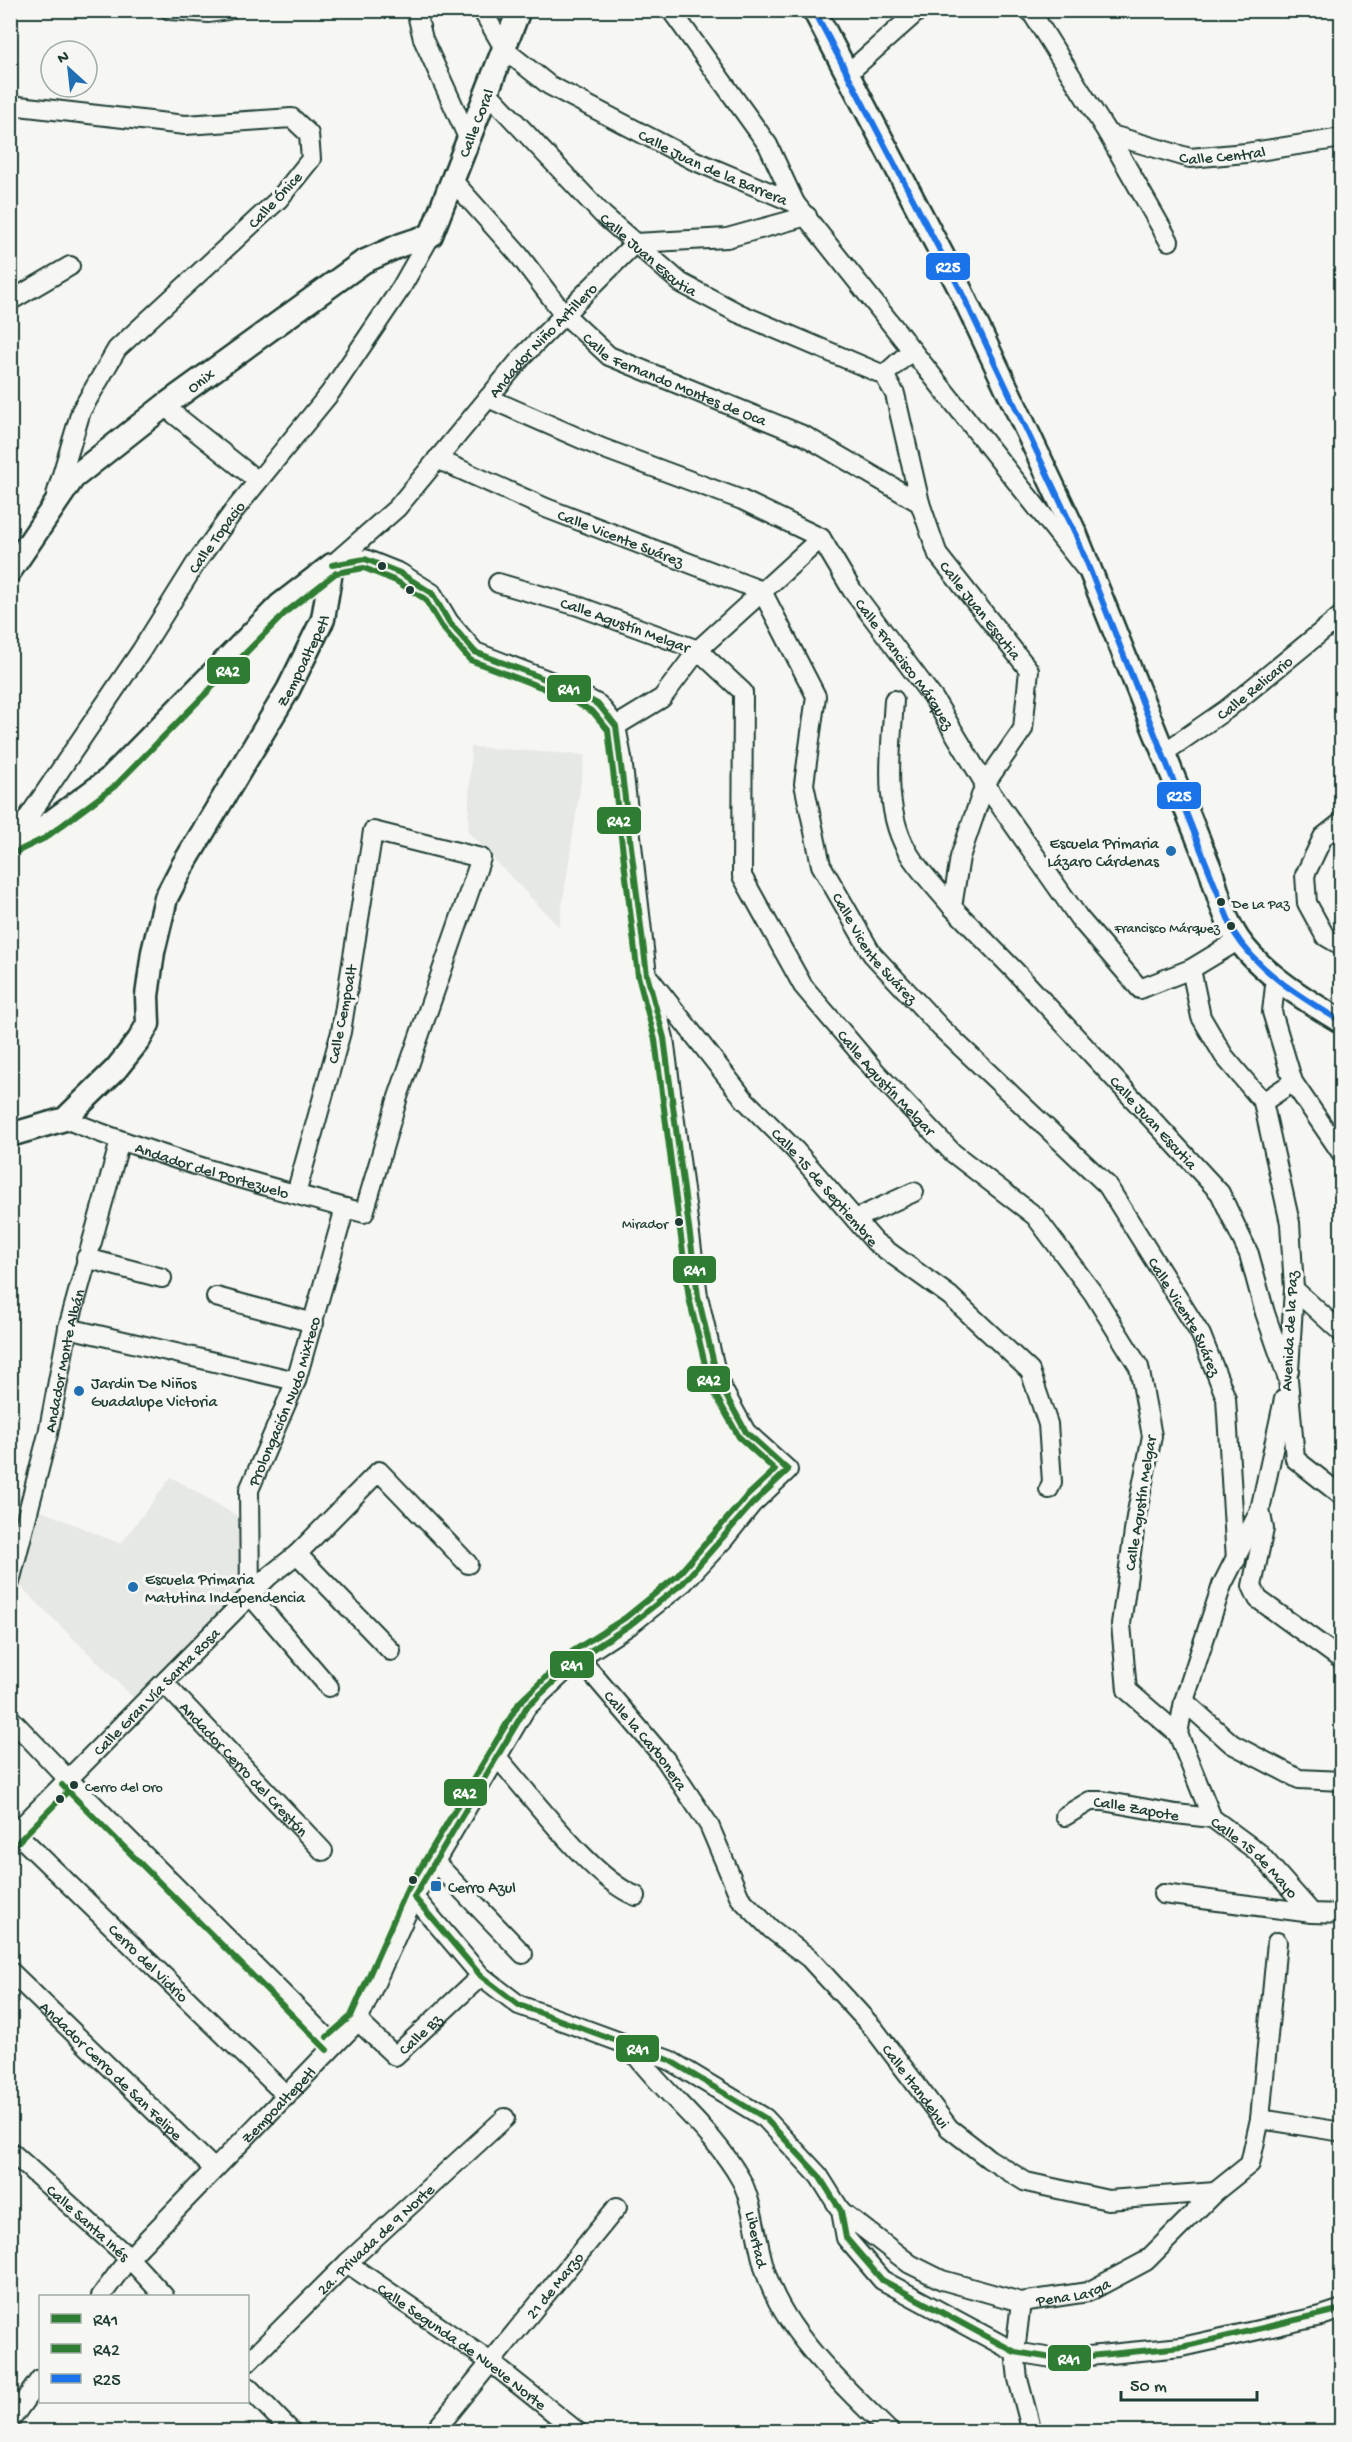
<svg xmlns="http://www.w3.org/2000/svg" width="1352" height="2442" font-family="'Gochi Hand',sans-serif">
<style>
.built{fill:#e6e8e4}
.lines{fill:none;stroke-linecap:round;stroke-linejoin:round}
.minor-casing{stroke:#1f3d34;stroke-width:22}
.tertiary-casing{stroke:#1f3d34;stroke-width:27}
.minor{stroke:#f6f6f2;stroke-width:18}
.tertiary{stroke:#f6f6f2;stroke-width:22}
.bus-1-casing{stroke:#f6f6f2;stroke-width:10}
.bus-2-casing{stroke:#f6f6f2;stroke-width:10}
.bus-3-casing{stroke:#f6f6f2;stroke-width:10}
.bus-1{stroke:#2e7d32;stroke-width:6}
.bus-2{stroke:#2e7d32;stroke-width:6}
.bus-3{stroke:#1a73e8;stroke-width:6}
.bus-dot{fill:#1f3d34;stroke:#f6f6f2;stroke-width:2}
.poi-dot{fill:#1f6fb2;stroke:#f6f6f2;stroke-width:2}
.labels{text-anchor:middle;stroke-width:6;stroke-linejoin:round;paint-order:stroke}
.bus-label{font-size:14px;fill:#1f3d34;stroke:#f6f6f2;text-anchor:start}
.street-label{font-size:16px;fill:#1f3d34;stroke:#f6f6f2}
.poi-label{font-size:16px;fill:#1f3d34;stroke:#f6f6f2;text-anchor:start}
.line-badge{stroke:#f6f6f2;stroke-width:2}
.badge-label{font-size:16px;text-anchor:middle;font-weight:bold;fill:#fff}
</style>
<rect width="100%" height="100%" fill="#f6f6f2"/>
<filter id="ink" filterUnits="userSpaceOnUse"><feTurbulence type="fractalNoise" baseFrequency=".0167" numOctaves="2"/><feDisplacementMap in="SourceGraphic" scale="12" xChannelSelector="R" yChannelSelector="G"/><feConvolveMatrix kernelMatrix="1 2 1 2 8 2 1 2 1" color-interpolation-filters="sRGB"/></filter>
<g filter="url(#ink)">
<g class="built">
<path d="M471,747L585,755L559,927L468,832Z"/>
<path d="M171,1477L244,1520V1592L134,1698L16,1582L37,1509L121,1544Z"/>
</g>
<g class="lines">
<g class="minor-casing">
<g id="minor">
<path d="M170,10L209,13L228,10"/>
<path d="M416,10L423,39L469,140"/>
<path id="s1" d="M482,10L505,50L549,85L693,160L795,203L1085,568"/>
<path d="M671,10L768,145L795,203"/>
<path d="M1030,10L1108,134L1169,241"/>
<path d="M847,74L919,10"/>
<path id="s2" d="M488,93L603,215L681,283L738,313L884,375"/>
<path d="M10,105L185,125L292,118L309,134L311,159L279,199L117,349L81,411L56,495"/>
<path id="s3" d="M1108,134L1190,158L1246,153L1342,138"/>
<path id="s4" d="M453,181L518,254L563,313L609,356L805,436L920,503"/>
<path d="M10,301L70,266"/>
<path id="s5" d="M912,350L884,375L895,394L920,503L938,555L1029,670L1023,729L985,784L960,857L952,907L1015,971L1220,1193L1249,1254L1265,1313L1288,1379L1295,1459L1342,1496"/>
<path id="s6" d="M488,398L602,448L742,500L821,538L852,590L934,699L985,784L1079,918L1140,989L1191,969L1239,940"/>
<path d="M164,406L258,481"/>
<path id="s7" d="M437,459L546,508L762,591L816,696L804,784L821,865L872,954L941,1028L1107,1185L1201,1335L1226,1398L1236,1560"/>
<path id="s8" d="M332,565L397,508L523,356L635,243L727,238L807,216"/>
<path id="s9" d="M498,583L578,606L698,650L743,692L742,876L803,986L876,1072L953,1153L1035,1216L1093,1293L1139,1367L1152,1436L1136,1517L1121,1624L1127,1690L1178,1734"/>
<path d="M894,700C891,751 881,812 911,857C923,875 939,891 952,907"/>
<path d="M616,726L662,698L698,650L821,538"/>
<path id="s10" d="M1162,754L1227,709L1342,615"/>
<path d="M1342,822L1323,837L1305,875L1307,903L1325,936L1342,946"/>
<path id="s11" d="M10,844L141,651L196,563L233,512L330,393L401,288L431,235"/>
<path d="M1191,969L1201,1017L1224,1056L1263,1102L1290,1223L1294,1289L1289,1371"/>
<path d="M1276,977L1272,1012L1293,1082L1342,1154"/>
<path id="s12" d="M650,979L745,1100L795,1150L875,1242L950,1296L1030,1371L1048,1424L1052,1482L1049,1489"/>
<path d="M1263,1102L1293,1082"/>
<path id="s13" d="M65,1119C161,1158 264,1186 364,1213L398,1097L481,858L373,831L341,1032L296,1194"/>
<path d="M855,1219L914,1192"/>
<path d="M86,1258L162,1278"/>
<path d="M1294,1289L1342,1333"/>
<path d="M216,1297L314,1323"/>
<path d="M68,1328L296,1381"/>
<path id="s14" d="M1284,1399L1260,1510L1222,1585L1184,1701L1178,1734L1212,1818L1258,1852L1312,1913"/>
<path d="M1260,1510L1264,1529L1252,1586L1258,1599L1342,1660"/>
<path d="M297,1554L391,1651"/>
<path id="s15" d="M10,1582L48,1434L68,1328L120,1141"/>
<path id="s16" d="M579,1658L665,1759L709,1825L740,1898L771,1929L809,1958L874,2029L949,2128L989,2159L1026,2182L1108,2200L1215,2192"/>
<path id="s17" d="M165,1684L323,1851"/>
<path id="s18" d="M329,1687L250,1595L249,1490L296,1381L345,1208"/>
<path d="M1184,1701L1232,1744L1299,1779L1342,1781"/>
<path d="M10,1718L68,1779L333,2044"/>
<path d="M497,1757C530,1794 592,1879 636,1896"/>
<path id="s19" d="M1065,1816L1090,1801H1103L1176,1814L1212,1818"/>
<path id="s20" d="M10,1827L287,2096"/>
<path id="s21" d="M10,1838L268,1577L297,1554L379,1471L468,1564"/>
<path d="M435,1862L523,1954"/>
<path d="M1163,1894L1312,1913L1342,1914"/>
<path d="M414,1897L481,1976L519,2005L669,2060L765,2118L819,2176L841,2211L846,2238L882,2280L1015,2352L1058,2359L1182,2347L1321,2316L1342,2309"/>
<path id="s22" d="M10,1971L214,2169"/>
<path id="s23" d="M358,2021L395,2056L481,1976"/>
<path id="s24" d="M628,2045C662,2093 712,2128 741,2180C754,2204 757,2249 767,2276C786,2335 847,2389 890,2432"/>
<path d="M1260,2119L1277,1942"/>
<path id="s25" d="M10,2151L129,2258L164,2296"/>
<path id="s26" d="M841,2211L910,2264L942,2280L1021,2302L1088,2292L1146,2261L1215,2192L1250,2164L1260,2119L1342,2132"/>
<path id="s27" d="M347,2263L489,2361L578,2432"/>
<path id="s28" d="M101,2296L129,2258L358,2021L414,1897L526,1708L579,1658L630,1625L683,1583L725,1538L752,1504L788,1470L746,1432L718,1381L698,1296L664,1038L647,975L622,758L616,726L599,705L568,688L475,652L449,622L432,593L400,573L365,559L332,565"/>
<path d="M1021,2302L1015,2352L1018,2379L1032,2432"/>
<path id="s29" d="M248,2362L347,2263L505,2118"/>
<path d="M248,2387L292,2432"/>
<path d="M10,2421L40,2379"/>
<path id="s30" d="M434,2432L617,2207"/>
</g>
</g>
<g class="tertiary-casing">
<g id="tertiary">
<path d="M814,10L960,289L1076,535L1211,871C1218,894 1224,918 1238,939C1261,973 1307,1001 1342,1022"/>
<path id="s31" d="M10,571L73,478L164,406L363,262L401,245L431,235L519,10"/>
<path d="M10,845L40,830L109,779L280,605L332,565"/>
<path id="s32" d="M10,1135L65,1119L116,1069L139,1040L148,1024L147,996L153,952L166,898L182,867L288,690L323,619L332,565"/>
</g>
</g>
<use href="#minor" class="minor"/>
<use href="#tertiary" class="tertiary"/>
<g class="bus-1-casing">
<g id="bus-1">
<path d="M332,565L365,559L400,573L432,593L449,622L475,652L568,688L599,705L616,726L647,975L664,1038L698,1296L718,1381L746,1432L788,1470L752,1504L683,1583L630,1625L579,1658L526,1708L414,1897"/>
<path d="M414,1897L481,1976L519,2005L669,2060L765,2118L819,2176L841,2211L846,2238L882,2280L1015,2352L1058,2359L1182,2347L1342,2309"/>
</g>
</g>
<g class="bus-2-casing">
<g id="bus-2">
<path d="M14,853L45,838L115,786L286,612L336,573L364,568L396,581L425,599L442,627L470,660L564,696L593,712L608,730L638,976L655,1040L689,1298L710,1385L739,1437L775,1470L746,1497L677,1576L625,1618L573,1651L519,1703L406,1892L351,2016L327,2037"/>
<path d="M62,1785L327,2050"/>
<path d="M16,1844L74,1785"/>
</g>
</g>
<g class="bus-3-casing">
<path id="bus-3" d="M814,10L960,289L1076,535L1233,931C1258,972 1301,997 1342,1022"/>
</g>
<use href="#bus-1" class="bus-1"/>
<use href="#bus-2" class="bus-2"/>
<use href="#bus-3" class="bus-3"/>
</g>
</g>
<g class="bus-dot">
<circle cx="382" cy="566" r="5"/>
<circle cx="410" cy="590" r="5"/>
<circle cx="1221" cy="902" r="5"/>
<circle cx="1231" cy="926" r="5"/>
<circle cx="679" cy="1222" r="5"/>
<circle cx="74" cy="1785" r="5"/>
<circle cx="60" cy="1799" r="5"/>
<circle cx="413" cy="1880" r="5"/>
</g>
<g class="poi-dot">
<circle cx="1171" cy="851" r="6"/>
<circle cx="79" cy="1391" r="6"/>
<circle cx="133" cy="1587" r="6"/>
<rect x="430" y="1880" width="12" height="12" rx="3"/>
</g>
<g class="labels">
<g class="bus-label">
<text x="1232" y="908">De La Paz</text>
<text x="1220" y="932" text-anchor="end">Francisco Márquez</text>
<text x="668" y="1228" text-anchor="end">Mirador</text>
<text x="85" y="1791">Cerro del Oro</text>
</g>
<g class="street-label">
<text dy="6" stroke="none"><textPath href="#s31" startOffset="668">Calle Coral</textPath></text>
<text dy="6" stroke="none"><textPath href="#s3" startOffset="118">Calle Central</textPath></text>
<text dy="6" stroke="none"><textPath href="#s1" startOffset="286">Calle Juan de la Barrera</textPath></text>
<text transform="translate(274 199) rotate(-47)" y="6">Calle Ónice</text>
<text dy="6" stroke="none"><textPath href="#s2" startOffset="228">Calle Juan Escutia</textPath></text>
<text dy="6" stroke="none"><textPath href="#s8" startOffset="309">Andador Niño Artillero</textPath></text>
<text dy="6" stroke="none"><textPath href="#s4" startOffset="304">Calle Fernando Montes de Oca</textPath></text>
<text dy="6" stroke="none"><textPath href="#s31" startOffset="273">Onix</textPath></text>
<text dy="6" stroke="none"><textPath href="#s11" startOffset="370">Calle Topacio</textPath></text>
<text dy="6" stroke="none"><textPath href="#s7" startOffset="200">Calle Vicente Suárez</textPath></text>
<text dy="6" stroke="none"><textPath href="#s5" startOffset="296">Calle Juan Escutia</textPath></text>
<text dy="6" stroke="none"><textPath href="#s9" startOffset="134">Calle Agustín Melgar</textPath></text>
<text dy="6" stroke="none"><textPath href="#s32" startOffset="586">Zempoaltepetl</textPath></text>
<text dy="6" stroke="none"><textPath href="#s6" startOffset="513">Calle Francisco Márquez</textPath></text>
<text dy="6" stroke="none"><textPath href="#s10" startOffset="114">Calle Relicario</textPath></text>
<text dy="6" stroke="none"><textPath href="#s7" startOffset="740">Calle Vicente Suárez</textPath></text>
<text transform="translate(341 1014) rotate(-79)" y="6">Calle Cempoalt</text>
<text dy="6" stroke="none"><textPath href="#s9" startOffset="710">Calle Agustín Melgar</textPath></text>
<text dy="6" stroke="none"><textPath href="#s5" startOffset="922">Calle Juan Escutia</textPath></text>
<text dy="6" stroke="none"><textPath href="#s13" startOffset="156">Andador del Portezuelo</textPath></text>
<text dy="6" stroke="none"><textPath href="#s12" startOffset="272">Calle 15 de Septiembre</textPath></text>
<text dy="6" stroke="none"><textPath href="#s7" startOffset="1226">Calle Vicente Suárez</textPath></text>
<text transform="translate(1288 1331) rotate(-87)" y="6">Avenida de la Paz</text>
<text dy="6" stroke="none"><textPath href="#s15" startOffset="228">Andador Monte Albán</textPath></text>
<text dy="6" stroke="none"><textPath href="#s18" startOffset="322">Prolongación Nudo Mixteco</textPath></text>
<text transform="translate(1139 1503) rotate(-81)" y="6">Calle Agustín Melgar</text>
<text dy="6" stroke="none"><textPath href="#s21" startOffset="207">Calle Gran Vía Santa Rosa</textPath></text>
<text dy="6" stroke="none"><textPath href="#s16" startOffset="106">Calle la Carbonera</textPath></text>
<text dy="6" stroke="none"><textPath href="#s17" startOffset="116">Andador Cerro del Crestón</textPath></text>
<text dy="6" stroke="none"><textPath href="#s19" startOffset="76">Calle Zapote</textPath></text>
<text dy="6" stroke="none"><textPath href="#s14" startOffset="502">Calle 15 de Mayo</textPath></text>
<text dy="6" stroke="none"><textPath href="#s20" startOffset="194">Cerro del Vidrio</textPath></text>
<text dy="6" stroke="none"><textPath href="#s23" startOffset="84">Calle Bz</textPath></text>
<text dy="6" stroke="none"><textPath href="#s22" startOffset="142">Andador Cerro de San Felipe</textPath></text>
<text dy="6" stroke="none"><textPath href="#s16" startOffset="550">Calle Itandehui</textPath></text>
<text dy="6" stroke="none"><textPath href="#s28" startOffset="261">Zempoaltepetl</textPath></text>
<text dy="6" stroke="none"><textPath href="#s25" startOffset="106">Calle Santa Inés</textPath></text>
<text dy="6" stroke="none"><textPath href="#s29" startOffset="177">2a. Privada de 9 Norte</textPath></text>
<text dy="6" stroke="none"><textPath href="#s24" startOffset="238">Libertad</textPath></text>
<text dy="6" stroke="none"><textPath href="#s30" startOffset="190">21 de Marzo</textPath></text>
<text dy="6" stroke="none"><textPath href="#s26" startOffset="258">Pena Larga</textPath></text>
<text dy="6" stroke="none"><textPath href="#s27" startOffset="142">Calle Segunda de Nueve Norte</textPath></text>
</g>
<g class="poi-label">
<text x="1159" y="848" text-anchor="end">Escuela Primaria<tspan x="1159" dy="18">Lázaro Cárdenas</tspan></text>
<text x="91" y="1388">Jardin De Niños<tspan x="91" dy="18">Guadalupe Victoria</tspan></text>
<text x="145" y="1584">Escuela Primaria<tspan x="145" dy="18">Matutina Independencia</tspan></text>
<text x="448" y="1892">Cerro Azul</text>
</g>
</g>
<g class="line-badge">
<rect x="925" y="252" width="46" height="29" rx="6" fill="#1a73e8"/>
<rect x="206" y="656" width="45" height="29" rx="6" fill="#2e7d32"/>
<rect x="546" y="674" width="46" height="29" rx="6" fill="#2e7d32"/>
<rect x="1156" y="781" width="46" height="29" rx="6" fill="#1a73e8"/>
<rect x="596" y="806" width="46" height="29" rx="6" fill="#2e7d32"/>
<rect x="672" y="1255" width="45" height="29" rx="6" fill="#2e7d32"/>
<rect x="686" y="1365" width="45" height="28" rx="6" fill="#2e7d32"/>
<rect x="549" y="1650" width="46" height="29" rx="6" fill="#2e7d32"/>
<rect x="443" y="1778" width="45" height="29" rx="6" fill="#2e7d32"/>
<rect x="615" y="2034" width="45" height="29" rx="6" fill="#2e7d32"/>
<rect x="1047" y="2344" width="45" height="28" rx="6" fill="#2e7d32"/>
</g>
<g class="badge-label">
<text x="948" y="272">R25</text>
<text x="228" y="676">R42</text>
<text x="569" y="694">R41</text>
<text x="1179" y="801">R25</text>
<text x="619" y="826">R42</text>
<text x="695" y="1275">R41</text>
<text x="709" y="1385">R42</text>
<text x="572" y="1670">R41</text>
<text x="465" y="1798">R42</text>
<text x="638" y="2054">R41</text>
<text x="1069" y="2364">R41</text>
</g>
<rect width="1352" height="2442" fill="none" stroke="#f6f6f2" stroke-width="36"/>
<rect x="18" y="18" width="1316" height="2406" fill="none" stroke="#1f3d34" stroke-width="2" filter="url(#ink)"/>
<rect x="39" y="2295" width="210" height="108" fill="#f6f6f2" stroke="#a0aca6" stroke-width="1.5"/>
<rect x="51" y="2314" width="30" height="9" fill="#2e7d32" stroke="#a0aca6" stroke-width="1.5"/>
<text x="93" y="2325" font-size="18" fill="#1f3d34">R41</text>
<rect x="51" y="2344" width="30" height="9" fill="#2e7d32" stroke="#a0aca6" stroke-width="1.5"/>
<text x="93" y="2355" font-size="18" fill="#1f3d34">R42</text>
<rect x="51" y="2374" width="30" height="9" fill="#1a73e8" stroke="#a0aca6" stroke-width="1.5"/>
<text x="93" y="2385" font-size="18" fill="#1f3d34">R25</text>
<g transform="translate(69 69) rotate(333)"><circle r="28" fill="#f6f6f2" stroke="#a0aca6" stroke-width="1.5"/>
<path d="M0-4.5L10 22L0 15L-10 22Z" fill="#1f6fb2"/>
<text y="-9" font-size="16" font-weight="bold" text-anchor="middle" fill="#1f3d34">N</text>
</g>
<path d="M1121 2391v9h136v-9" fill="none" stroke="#1f3d34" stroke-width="3"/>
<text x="1130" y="2391" font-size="18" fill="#1f3d34" stroke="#f6f6f2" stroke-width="4.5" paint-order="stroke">50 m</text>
</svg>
